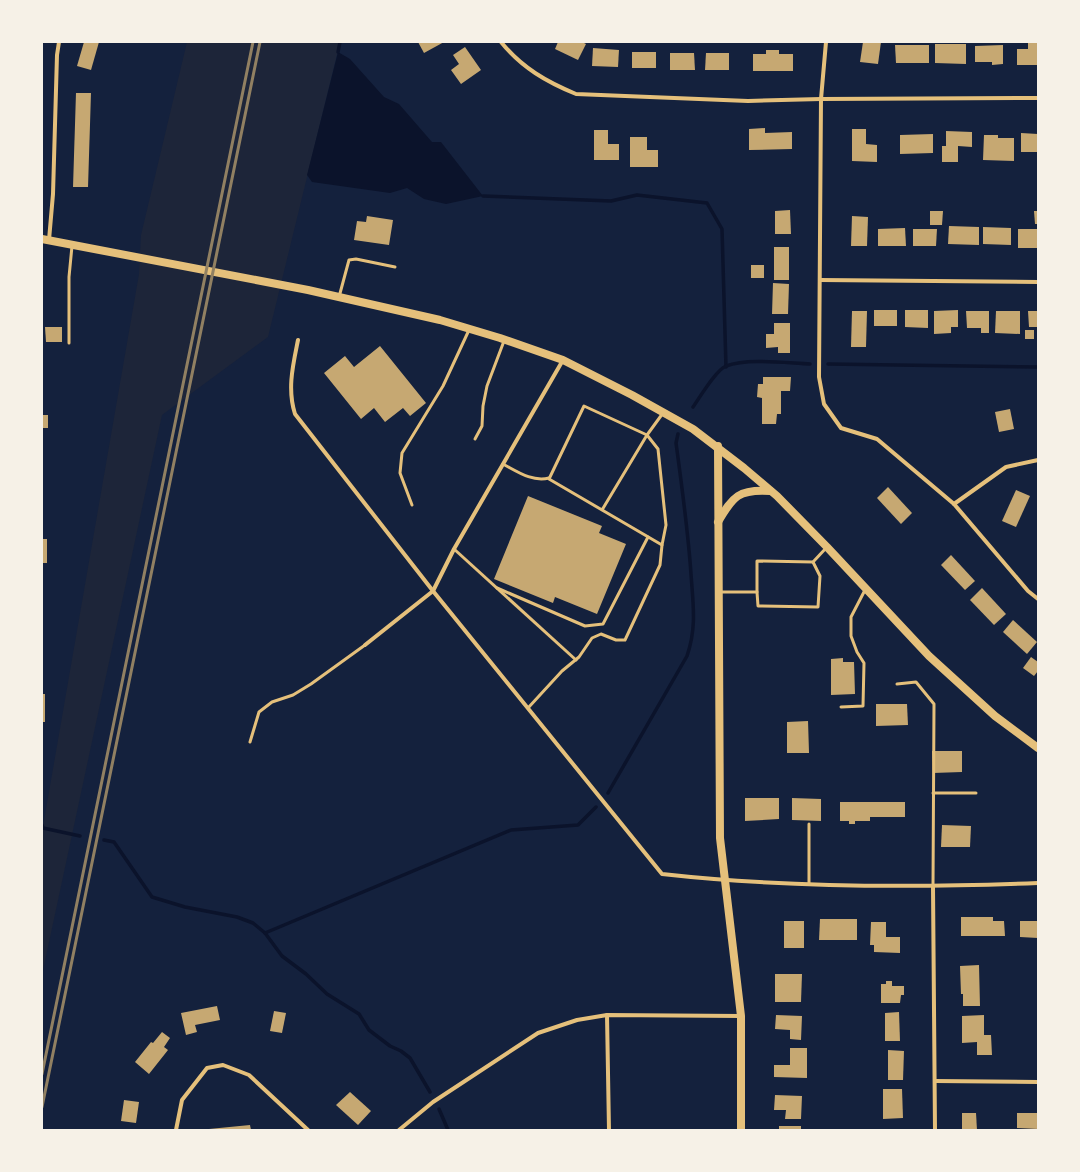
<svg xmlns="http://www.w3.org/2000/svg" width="1080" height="1172" font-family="Figtree,sans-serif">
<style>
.green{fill:#1d2539}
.water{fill:#0b132b}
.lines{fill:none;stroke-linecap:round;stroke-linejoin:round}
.stream{stroke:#0b132b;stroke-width:3.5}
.building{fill:#c6a872}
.service{stroke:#e5c07b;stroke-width:3}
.minor{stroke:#e5c07b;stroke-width:4}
.secondary{stroke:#e5c07b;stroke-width:8}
.rail{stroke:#918062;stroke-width:3}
</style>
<rect width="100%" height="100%" fill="#14213d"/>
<path class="green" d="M187,42H340L268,337L162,415L42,975V832L139,274L141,235Z"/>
<path class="water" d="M338,52L350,59L384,97L399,104L432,142H441L483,196L446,204L424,199L407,188L390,193L312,182L307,175Z"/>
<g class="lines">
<g class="stream">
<path d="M338,52L340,42"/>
<path d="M483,196L611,201L637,195L707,203L722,229L726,367"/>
<path d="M828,364L1038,367"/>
<path d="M693,407C700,397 716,370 726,366C748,358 786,363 810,364"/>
<path d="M608,793L687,656C697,627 693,604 691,574C688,530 682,487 676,443L678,434"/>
<path d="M42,825L43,828L80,836"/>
<path d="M104,840L114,842L152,897L185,907L237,917L253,923L265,933L282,956L306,974L327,994L359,1014L369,1030L390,1046L401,1051L410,1058L430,1092"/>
<path d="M265,933L511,830L578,825L596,807"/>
<path d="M439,1109L448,1130"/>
</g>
</g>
<g class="building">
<path d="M84,42H99L91,70L77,66Z"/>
<path d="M418,42H444L424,53Z"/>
<path d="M558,42H582L586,44L578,60L555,49Z"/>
<path d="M863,42H881L878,64L860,62Z"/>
<path d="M1028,42H1038V65H1017V49H1028Z"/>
<path d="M935,44H966V64L935,63Z"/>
<path d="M895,45H929V63H896Z"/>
<path d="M1003,45V64L992,65V62H975V46Z"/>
<path d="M465,47L481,70L461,84L451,70L459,64L453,55Z"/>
<path d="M593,48L619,50L618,67L592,66Z"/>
<path d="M766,50H779V54H793V71H753V54H766Z"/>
<rect x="632" y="52" width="24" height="16"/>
<path d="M670,53H694L695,70H670Z"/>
<path d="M706,53H729V70H705Z"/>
<path d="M76,93H91L88,187H73Z"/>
<path d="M765,128V133L792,132V149L749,150V129Z"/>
<path d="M852,129H866V144L877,145V162L852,161Z"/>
<path d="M594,130H608V144H619V160H594Z"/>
<path d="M946,131L972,132V147L958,146V162H942V146H946Z"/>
<path d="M1021,133L1038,134V152H1021Z"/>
<path d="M933,134V153L900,154V135Z"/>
<path d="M984,135H998V138H1014V161L983,160Z"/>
<path d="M630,137H647V150H658V167H630Z"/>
<path d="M790,210L791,234H775V211Z"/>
<path d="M930,211H943L942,225H930Z"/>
<path d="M1034,211H1038V224H1035Z"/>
<path d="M367,216L393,220L389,245L354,240L357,221L366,222Z"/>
<path d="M852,216L868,217L867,246H851Z"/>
<path d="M949,226L979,227V245L948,244Z"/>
<path d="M983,227L1011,228V245L983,244Z"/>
<path d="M905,228L906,246H878V229Z"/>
<path d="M913,229H937L936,246H913Z"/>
<rect x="1018" y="229" width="20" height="19"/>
<rect x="774" y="247" width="15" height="33"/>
<rect x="751" y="265" width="13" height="13"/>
<path d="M773,283L789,284L788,314H772Z"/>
<rect x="874" y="310" width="23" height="16"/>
<path d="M905,310H928V328L905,327Z"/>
<path d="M958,310V327H951V333L934,334V311Z"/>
<path d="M852,311H867L866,347H851Z"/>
<path d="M966,311H989V333H981V328H967Z"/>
<path d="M996,311H1020V334L995,333Z"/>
<path d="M1028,311H1038V327H1029Z"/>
<path d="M774,323H790V353H778V347L766,348V334H774Z"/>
<path d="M45,327H62V342H46Z"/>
<rect x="1025" y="330" width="9" height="9"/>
<path d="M380,346L426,403L410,416L403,408L385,422L374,408L361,419L324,373L345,356L354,367Z"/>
<path d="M763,377H791L790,391H781V414H777L776,424H762V398L757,397L758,384H763Z"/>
<path d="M1010,409L1014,429L999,432L995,412Z"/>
<rect x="42" y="415" width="6" height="13"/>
<path d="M888,487L912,513L901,524L877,498Z"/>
<path d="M1016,490L1030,496L1016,527L1002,521Z"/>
<path d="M528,496L602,526L599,533L626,544L597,614L555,597L553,603L494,579Z"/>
<rect x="42" y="539" width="5" height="24"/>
<path d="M951,555L975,581L965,590L941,565Z"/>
<path d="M982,588L1006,614L994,625L970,600Z"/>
<path d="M1013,620L1037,642L1027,654L1003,632Z"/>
<path d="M1031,657L1038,662V671L1034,676L1023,668Z"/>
<path d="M843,658V662H854L855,694L831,695V659Z"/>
<rect x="42" y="694" width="3" height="28"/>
<path d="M876,704H907L908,725L876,726Z"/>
<path d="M808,721L809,753H787V722Z"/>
<path d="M932,751H962V772L933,773Z"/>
<path d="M745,798H779V819L745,821Z"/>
<path d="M792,798L821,799V821L792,820Z"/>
<path d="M840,802H905V817H870V821H855V824H849V821H840Z"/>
<path d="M942,825L971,826L970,847H941Z"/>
<path d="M961,917H993V921H1004L1005,936H961Z"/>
<path d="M820,919H857V940H819Z"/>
<rect x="784" y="921" width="20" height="27"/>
<path d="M1020,921H1038V938L1020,937Z"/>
<path d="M871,922H886V937H900V953L874,952V945H870Z"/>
<path d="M979,965L980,1006H963V994H961L960,966Z"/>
<path d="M775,974H802L801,1002H775Z"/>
<path d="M886,981H892V986H904V995H901L900,1003H881V984H886Z"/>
<path d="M217,1006L220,1020L195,1025L197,1032L186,1035L181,1013Z"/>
<path d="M274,1011L286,1013L282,1033L270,1031Z"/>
<path d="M899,1012L900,1041H885V1013Z"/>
<path d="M776,1015L802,1016L801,1040L790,1039V1030L775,1029Z"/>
<path d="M984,1015V1035H991L992,1055H977V1042L962,1043V1016Z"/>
<path d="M162,1032L170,1038L164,1047L168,1050L149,1074L135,1062L151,1042L153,1043Z"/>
<path d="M790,1048H807V1078L774,1077V1065H790Z"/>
<path d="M888,1050L904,1051L903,1080H888Z"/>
<path d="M883,1089H902L903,1118L883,1119Z"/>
<path d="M350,1092L371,1111L358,1125L336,1105Z"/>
<path d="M775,1095L802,1096L801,1119H785L786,1110H774Z"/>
<path d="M124,1100L139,1102L136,1123L121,1121Z"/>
<path d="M962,1113H976L977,1130H962Z"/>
<path d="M1017,1113H1038V1129L1017,1128Z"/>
<path d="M250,1125L251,1130H209V1129Z"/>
<rect x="779" y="1126" width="22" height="4"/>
</g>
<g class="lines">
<g class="service">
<path d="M339,297L349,260L356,259L395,267"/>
<path d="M69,343V277L72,246"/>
<path d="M475,439L482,426L483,406L487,386L504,341"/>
<path d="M503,464C518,472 532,482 549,478"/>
<path d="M412,505L400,473L402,453L443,386L469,330"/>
<path d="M602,510L647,435L658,449L666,525L662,545C624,523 587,501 549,479L584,406L647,435L663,413"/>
<path d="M454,549L576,660"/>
<path d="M497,588L585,626L603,624L648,537"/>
<path d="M720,592H757V561L813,562L827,547"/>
<path d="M757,592L758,606L818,607L820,576L813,562"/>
<path d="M897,684L916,682L934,704L933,887"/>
<path d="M841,707L863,706L864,663L857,652L851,636V617L865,590"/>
<path d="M528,708L562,671L579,657L592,638L601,634L616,640H625L660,565L662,545"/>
<path d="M250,742L259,712L272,702L293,695L311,684L365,645"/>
<path d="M933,793H976"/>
<path d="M809,824V884"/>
</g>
<g class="minor">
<path d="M501,42C522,68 547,82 576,94L748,101L821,99L1038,98"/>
<path d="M826,42L821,99L819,377L824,404L841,428L877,439L954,504L1028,591L1038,599"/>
<path d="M49,240L53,194L57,55L59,42"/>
<path d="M820,280L1038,282"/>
<path d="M298,340C293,365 287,389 295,414L433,591L662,874C787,888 913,888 1038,883"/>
<path d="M954,504L1006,467L1038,460"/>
<path d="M365,645L433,591L454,549L563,360"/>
<path d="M933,887L935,1130"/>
<path d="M607,1015L609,1130"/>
<path d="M935,1081L1038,1082"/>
<path d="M176,1130L182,1100L207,1068L223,1065L249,1075L308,1130"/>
<path d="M399,1130L433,1102L538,1033L577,1020L607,1015L741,1016"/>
</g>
<g class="secondary">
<path d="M42,239L308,290L440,320L500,338L563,360L632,395L693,429L744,468L777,496L827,547L929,656L995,716L1038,748"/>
<path d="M718,446L720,838L741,1016V1130"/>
<path d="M718,522C733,496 739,489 770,491"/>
</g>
<g class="rail">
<path d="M42,1074L253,42"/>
<path d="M42,1107L260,42"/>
</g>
</g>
<rect width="1080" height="1172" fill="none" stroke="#f6f1e7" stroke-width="86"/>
</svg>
